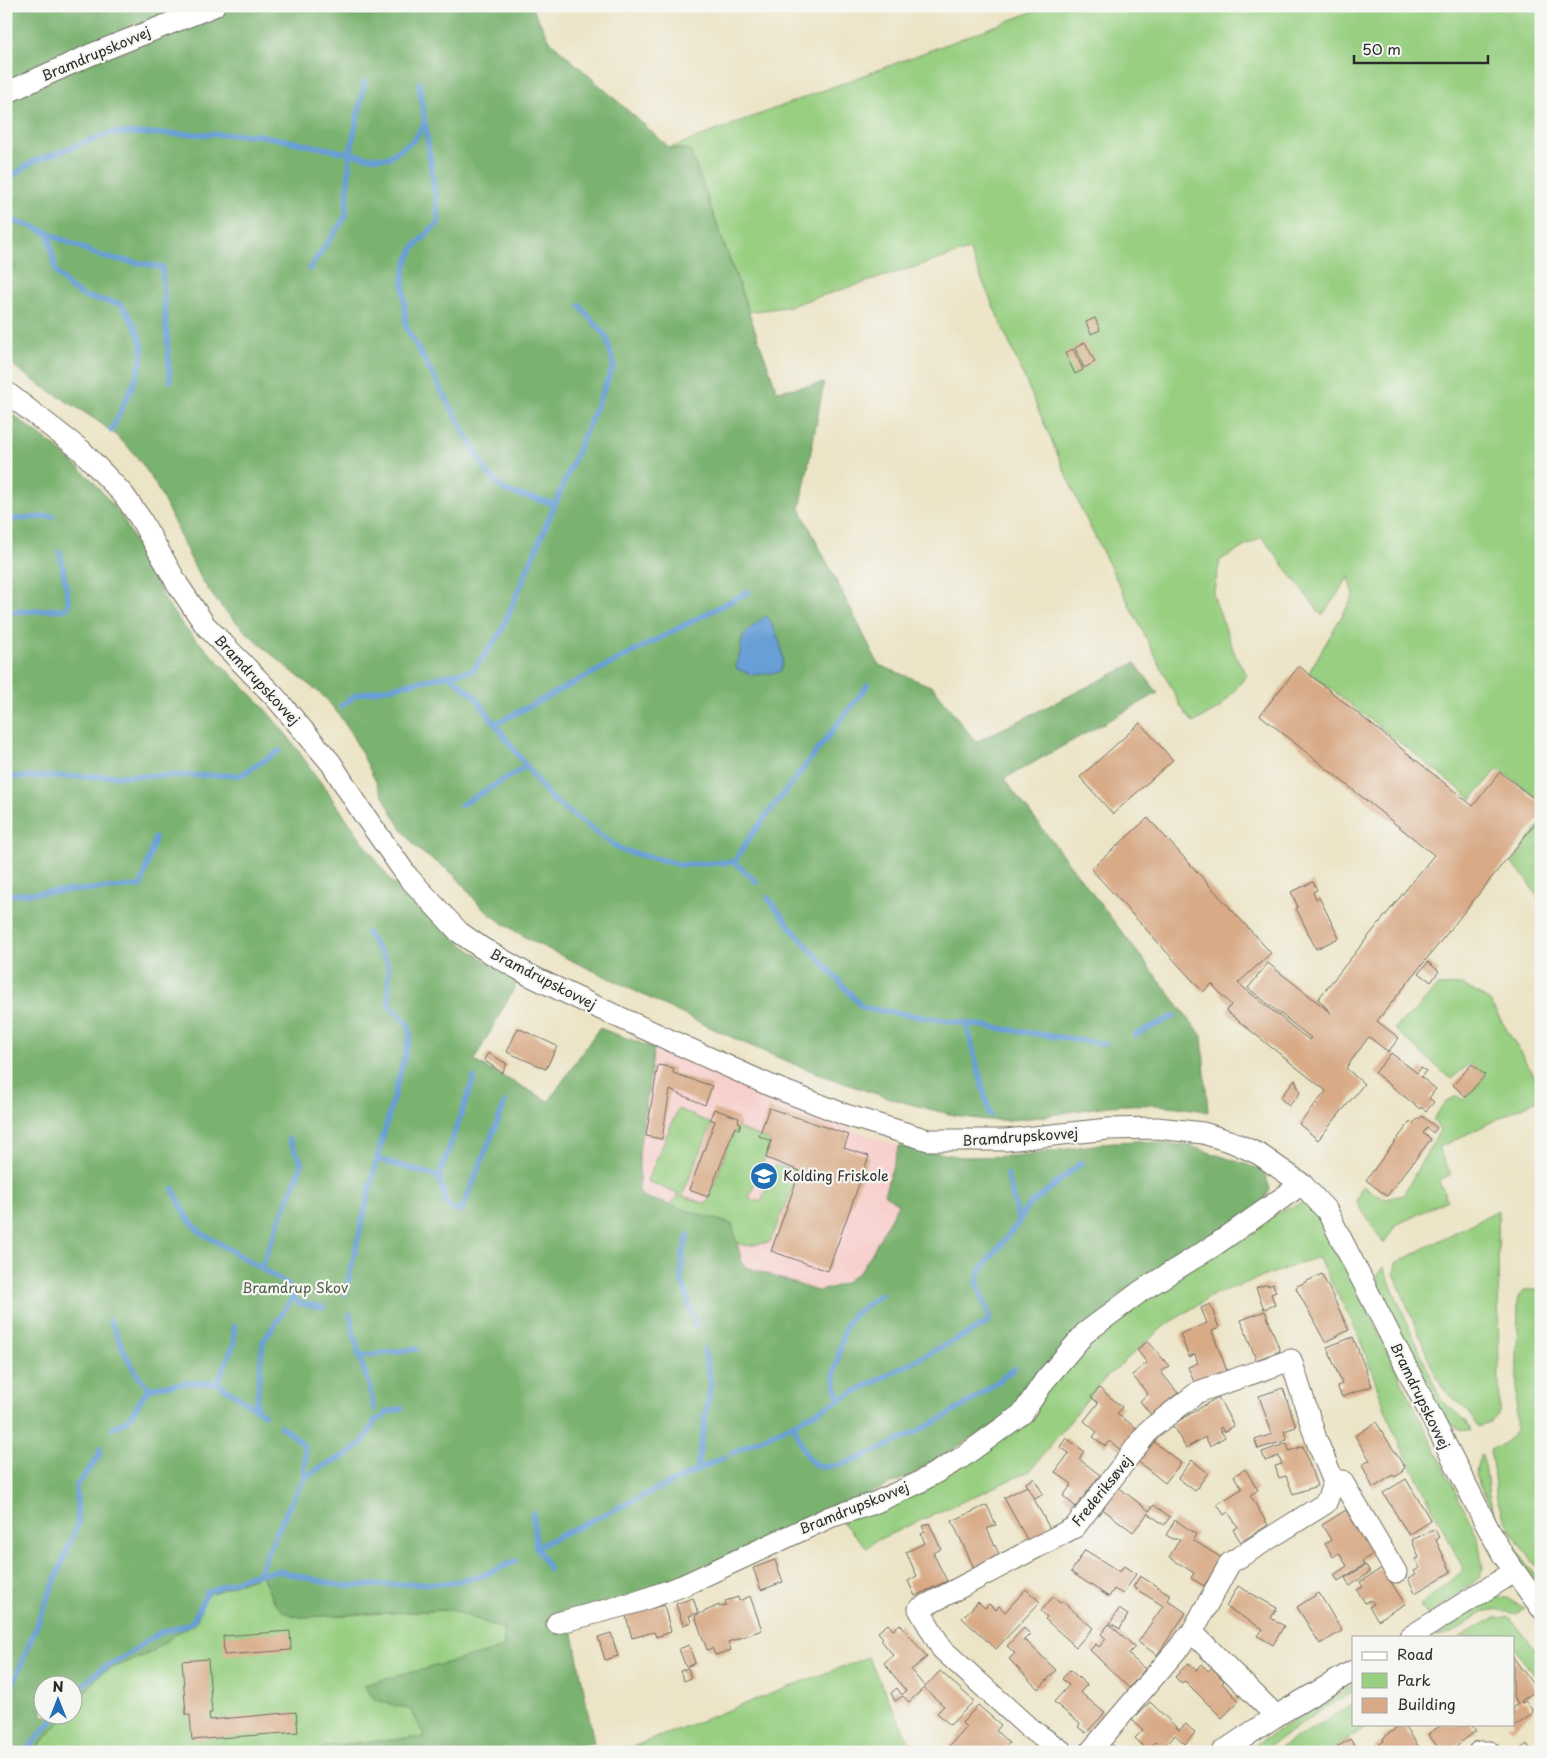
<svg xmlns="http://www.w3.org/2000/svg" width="1547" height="1758" font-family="'Playpen Sans',sans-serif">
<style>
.built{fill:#f7d0cd}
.green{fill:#98cf81;stroke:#627d56}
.forest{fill:#7ab26f;stroke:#526e4d}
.water{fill:#689fd6;stroke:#4a6580}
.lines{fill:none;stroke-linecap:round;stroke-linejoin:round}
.stream{stroke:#689fd6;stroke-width:5.5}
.building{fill:#d8aa86}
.minor-casing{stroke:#6f6c61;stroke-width:23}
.minor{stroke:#fff;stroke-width:21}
.labels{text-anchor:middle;stroke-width:4.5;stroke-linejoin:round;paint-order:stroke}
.street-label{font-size:14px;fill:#2b2b2b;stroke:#f6f6f2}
.poi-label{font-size:14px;fill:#2b2b2b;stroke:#f6f6f2;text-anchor:start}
.park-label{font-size:14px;fill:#4c5c45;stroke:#f6f6f2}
</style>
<rect width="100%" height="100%" fill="#f6f6f2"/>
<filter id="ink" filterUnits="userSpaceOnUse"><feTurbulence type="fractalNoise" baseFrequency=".02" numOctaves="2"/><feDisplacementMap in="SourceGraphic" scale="10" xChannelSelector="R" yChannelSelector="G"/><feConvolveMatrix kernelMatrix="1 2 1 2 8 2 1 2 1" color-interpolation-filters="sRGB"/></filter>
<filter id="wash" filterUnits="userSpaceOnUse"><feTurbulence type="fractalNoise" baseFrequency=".0096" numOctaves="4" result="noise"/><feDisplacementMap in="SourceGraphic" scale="20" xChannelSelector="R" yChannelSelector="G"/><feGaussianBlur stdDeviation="1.12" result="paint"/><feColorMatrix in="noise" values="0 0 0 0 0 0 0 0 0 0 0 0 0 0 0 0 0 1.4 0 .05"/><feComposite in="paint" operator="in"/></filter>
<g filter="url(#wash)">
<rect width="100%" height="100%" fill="#ece4c6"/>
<path class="built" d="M654,1048L796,1110L899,1146L895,1159L898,1204L872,1253L860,1271L844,1282L817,1291L743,1266L639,1192V1152Z"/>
<g class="green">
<path d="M1048,6H1541V800L1498,769L1472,799L1309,672L1354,595L1349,577L1322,616L1262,537L1220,560L1213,595L1236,657L1247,675L1220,708L1193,723L1181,707L1082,511L969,250L786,307L749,312L690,150L670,148Z"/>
<path d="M1541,823V904L1529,882L1512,864Z"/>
<path d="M1463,985L1489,1000L1541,1087V1098L1438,1148L1451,1174L1439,1181L1447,1200L1396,1225L1384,1244L1356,1201L1362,1186L1385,1199L1403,1195L1440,1130L1433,1120L1445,1102L1457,1096L1463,1100L1486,1076L1471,1063L1451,1079L1394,1029L1419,1007L1437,986Z"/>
<path d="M678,1109L712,1124L682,1196L707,1204L735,1127L771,1141L749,1198L761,1202L775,1165L800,1171L770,1242L746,1246L663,1217L678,1194L647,1181Z"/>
<path d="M1303,1202L1315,1210L1333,1239L1478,1538L1483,1569L1479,1578L1428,1617L1419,1606L1464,1570L1393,1430L1358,1334L1318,1257L1215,1294L1163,1327L1101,1382L1030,1471L875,1541L867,1548L841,1521L910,1493L1134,1301L1275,1214Z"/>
<path d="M1498,1210L1499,1413L1492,1421L1478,1428L1468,1411L1444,1390L1431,1365L1394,1273L1396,1263Z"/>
<path d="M1383,1267L1441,1400L1467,1422L1471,1431C1457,1431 1449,1423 1440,1411L1377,1287V1276Z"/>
<path d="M1524,1290H1541V1572C1525,1553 1499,1517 1496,1492C1494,1478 1493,1465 1490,1450L1505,1443L1516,1431L1518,1297Z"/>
<path d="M1481,1454C1488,1469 1486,1484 1490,1499C1498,1530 1523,1557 1541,1583V1591L1503,1533L1475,1475Z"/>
<path d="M262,1575C272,1597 273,1613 301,1617L452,1610L503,1629L504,1648L364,1685L411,1710L426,1737L325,1746L321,1752H33L65,1716H72L73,1706L102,1672L150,1653L177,1633L195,1624L207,1595Z"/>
<path d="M1506,1597L1524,1608L1515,1615C1480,1595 1467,1637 1435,1637L1492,1598Z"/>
<path d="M1508,1617L1541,1655V1683L1513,1648V1637L1503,1635L1500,1637H1460L1494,1618Z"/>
<path d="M868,1657L914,1752H619L852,1663Z"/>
<path d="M1353,1685V1692L1320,1711L1261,1752H1243Z"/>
<path d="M1353,1704V1724H1370L1329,1752H1273Z"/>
</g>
<g class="forest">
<path d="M6,6H531L551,42L670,148L690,150L777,391L824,383L800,509L879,665L933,687L976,742L1135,663L1158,693L1004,779L1202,1036L1208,1112C1175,1105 1144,1103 1110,1106C1069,1110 1031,1122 989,1120C970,1119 948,1114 929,1109C818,1081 715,1031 613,980C570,959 524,941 486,911C474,901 466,887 456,877C444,864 425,858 414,845C378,801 365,744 328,701C320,692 309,685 299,677C272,655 243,631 220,605C180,558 172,494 129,448C95,411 44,394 6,359Z"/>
<path d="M6,410L57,448L92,480L121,515L168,605L185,628L259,702L289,738L391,881L456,940L517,983L474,1061L549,1101L599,1028L654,1048L639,1152V1192L644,1197L732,1224L743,1266L817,1291L828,1289L844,1283L860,1271L872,1253L898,1204L884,1194L899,1146L961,1157L1020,1156L1113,1142L1139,1141L1190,1146L1263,1170L1270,1188L1262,1205L1138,1283L1005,1418L911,1475L671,1583L569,1613L594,1743L541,1752H321L324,1746L425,1737L411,1710L375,1700L363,1685L504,1648L503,1629L451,1610L301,1617C273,1613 272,1597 262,1575L207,1595L195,1624L177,1633L150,1653L102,1672L73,1706L72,1686H42V1716H65L33,1752H6Z"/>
</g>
<path class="water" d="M767,616C776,631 788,654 780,672L752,675L737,669L736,665C746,643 734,640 757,623C761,620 762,617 767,616Z"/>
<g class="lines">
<g class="stream">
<path d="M425,123L439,222L414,247L408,259L403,278L406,327L488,474L505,491L555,504"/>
<path d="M6,180L32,162L111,133L259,135L367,157L388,158L414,140L425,123L419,83"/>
<path d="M6,220L29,225L103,257L162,267L170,381"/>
<path d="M48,232L56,272L69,287L85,297L121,304C129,317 139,330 142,345C147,364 119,412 111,431"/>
<path d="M309,269L346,216L350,153L365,81"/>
<path d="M6,520L53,516"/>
<path d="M6,612L66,609L69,603L60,552"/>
<path d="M448,675L473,694L550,798L621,850L681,865L734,862L752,834L868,685"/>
<path d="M341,706L356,695L473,670L500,634L614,365L606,336L580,306"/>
<path d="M495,724L748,592"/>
<path d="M6,777L241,775L279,751"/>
<path d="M461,805L527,766"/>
<path d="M734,862L757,882"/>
<path d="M6,895L141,886L155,838"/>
<path d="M768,898L792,929L863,1008L1105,1044"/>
<path d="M966,1023L990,1115"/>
<path d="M1135,1035L1174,1016"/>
<path d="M377,1159L439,1177L446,1203L454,1210H462L505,1103"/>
<path d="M1007,1174L1019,1222"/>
<path d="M439,1177L474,1078"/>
<path d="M173,1189L187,1217L200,1232L289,1285L293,1297L263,1342L256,1409"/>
<path d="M688,1235L683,1254L681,1278L696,1326"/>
<path d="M261,1268L302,1164L289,1139"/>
<path d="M345,1294L377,1159L410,1036L409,1025L389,1005L388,964L367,933"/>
<path d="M293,1297L299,1303L323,1307"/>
<path d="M350,1314L359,1356L369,1384L374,1409"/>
<path d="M110,1320C121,1343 131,1373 151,1390"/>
<path d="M359,1356L416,1349"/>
<path d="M217,1383L234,1344V1326"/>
<path d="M839,1399L834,1376L845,1327L853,1315L881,1294"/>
<path d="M793,1424C799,1436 805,1461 818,1466C840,1475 942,1419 965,1405C982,1394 998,1381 1014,1369"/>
<path d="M280,1426C307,1445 307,1444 304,1477"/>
<path d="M112,1428L129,1419L146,1392L155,1387L188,1383H217L264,1414"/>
<path d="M732,1453L793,1424L986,1324L990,1318L977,1283L980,1271L1019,1222L1027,1207L1081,1163"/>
<path d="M697,1469L711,1383L704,1349"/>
<path d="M533,1513L536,1547L549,1569"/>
<path d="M536,1547L725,1457"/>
<path d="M258,1574C265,1559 298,1483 306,1477C337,1453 357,1463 375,1420L383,1417L386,1412L402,1409"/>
<path d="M72,1695L101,1669L123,1658L159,1633L187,1625L193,1621L207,1592L251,1575L278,1571L342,1586L448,1583L479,1577L516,1561"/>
<path d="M6,1702L78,1523L76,1486L99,1456L100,1448"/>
<path d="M25,1752L56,1716"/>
</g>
</g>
<g id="blocks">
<g class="building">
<path d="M1095,318L1100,330L1091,334L1086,322Z"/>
<path d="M1085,342L1095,362L1084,368L1075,348Z"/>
<path d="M1073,349L1083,370L1075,374L1065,353Z"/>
<path d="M1299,666L1473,806L1500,772L1541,804V816L1377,1021L1399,1038L1388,1052L1369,1037L1368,1038L1346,1068L1364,1084L1318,1140L1299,1124L1326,1091L1226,1011L1231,1005L1212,984L1203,992L1091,869L1148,818L1271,953L1238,983L1309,1040L1311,1038L1248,988L1268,963L1331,1013L1318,999L1434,855L1260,715Z"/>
<path d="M1140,723L1173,760L1113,814L1080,777Z"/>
<path d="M1313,882L1317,890L1313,892L1316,899L1319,897L1339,938L1316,949L1296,908L1298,907L1291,892Z"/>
<path d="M1428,962L1439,971L1431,982L1419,973Z"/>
<path d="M518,1028L557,1046L546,1069L507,1052Z"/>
<path d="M488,1053L507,1064L502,1073L484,1060Z"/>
<path d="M1391,1053L1417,1073L1421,1068L1426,1071L1421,1077L1436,1089L1429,1098L1434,1102L1426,1111L1421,1107L1420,1109L1375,1073Z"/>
<path d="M1472,1064L1485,1075L1466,1097L1453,1085Z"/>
<path d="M658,1065L674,1068L673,1073L712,1086L705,1105L670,1090L662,1139L646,1136Z"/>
<path d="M1295,1079L1300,1093L1289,1106L1280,1098Z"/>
<path d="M769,1108L849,1135L844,1148L869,1156L828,1271L771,1251L800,1171L766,1158L771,1141L759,1136Z"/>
<path d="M714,1109L739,1118L738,1122L741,1123L739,1129L735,1127L708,1197L689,1190L715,1121L710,1119Z"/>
<path d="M1422,1116L1437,1128L1433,1133L1427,1128L1423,1133L1431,1139L1387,1196L1366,1180L1410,1122L1412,1124Z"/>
<path d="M1322,1274L1349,1330L1325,1342L1296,1288L1297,1286Z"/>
<path d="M1268,1284V1286L1273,1284L1276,1292L1271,1294L1275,1305L1264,1309L1256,1288Z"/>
<path d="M1210,1304L1219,1328L1212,1331L1227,1371L1194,1382L1188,1367L1198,1363L1195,1354L1189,1357L1180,1334L1207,1323L1201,1308Z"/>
<path d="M1265,1311L1280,1351L1256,1360L1241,1320Z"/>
<path d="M1353,1337L1372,1386L1342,1397L1337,1386L1342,1384L1327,1347Z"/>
<path d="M1148,1341L1169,1366L1161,1372L1178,1393L1151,1415L1140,1401L1148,1394L1132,1375L1147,1363L1137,1350Z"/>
<path d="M1099,1388L1122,1407L1117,1414L1138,1429L1121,1450L1109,1441L1105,1446L1093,1437L1097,1432L1084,1421L1098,1403L1091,1397Z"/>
<path d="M1283,1388L1296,1427L1284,1431L1287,1440L1258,1449L1255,1440L1272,1434L1259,1396Z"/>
<path d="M1218,1397L1234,1426L1224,1432L1221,1427L1219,1429L1225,1437L1210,1446L1205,1437L1186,1448L1172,1425Z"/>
<path d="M1376,1422L1405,1468L1402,1470L1403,1472L1395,1477L1393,1475L1373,1488L1362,1465L1370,1460L1355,1436Z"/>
<path d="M1066,1438L1084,1451L1079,1459L1100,1475L1076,1507L1063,1496L1072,1484L1055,1472L1069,1453L1060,1447Z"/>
<path d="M1153,1441L1181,1463L1165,1483L1137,1461Z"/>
<path d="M1287,1443L1289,1451L1303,1446L1317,1486L1293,1494L1286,1476L1279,1478L1275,1466L1282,1464L1279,1456L1265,1461L1262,1452Z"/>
<path d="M1192,1460L1208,1473L1195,1491L1178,1478Z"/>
<path d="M1245,1469L1258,1490L1250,1495L1268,1525L1241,1542L1233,1530L1238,1527L1228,1512L1224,1515L1217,1504L1242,1489L1234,1476Z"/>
<path d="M1034,1478L1043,1494L1035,1499L1026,1483Z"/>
<path d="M1406,1479L1431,1521L1409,1535L1383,1493Z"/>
<path d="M1027,1486L1050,1529L1028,1541L1004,1498Z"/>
<path d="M1117,1486L1149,1511L1154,1505L1170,1517L1164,1525L1148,1513L1133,1532L1101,1508Z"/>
<path d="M987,1505L996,1525L987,1529L1000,1556L974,1568L952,1521Z"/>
<path d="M1346,1510L1373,1554L1362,1561L1364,1565L1338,1581L1334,1575L1347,1566L1339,1553L1333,1557L1325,1544L1331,1540L1322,1525Z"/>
<path d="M1175,1520L1196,1534L1193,1540L1222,1558L1204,1586L1191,1578L1194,1573L1169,1557L1180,1539H1173L1166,1535Z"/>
<path d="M929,1523L941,1549L933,1553L947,1581L915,1596L908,1581L917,1576L906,1552L925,1543L921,1534L925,1532L922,1526Z"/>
<path d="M1435,1529L1439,1538L1436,1540L1451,1572L1415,1593L1408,1578L1416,1574L1414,1571L1420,1568L1415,1559L1419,1558L1412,1540Z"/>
<path d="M1085,1550L1120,1572L1124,1566L1136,1574L1123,1594L1114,1589L1109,1597L1071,1572Z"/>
<path d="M775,1560L783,1582L761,1590L753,1568Z"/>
<path d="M1366,1565L1370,1572L1350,1586L1345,1578Z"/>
<path d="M1382,1568L1405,1604L1378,1620L1369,1607L1374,1604L1371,1600L1365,1603L1357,1590L1363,1587L1360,1582Z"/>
<path d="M1140,1576L1171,1595L1168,1600L1186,1613L1157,1655L1138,1642L1163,1606L1133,1587Z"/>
<path d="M1238,1586L1277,1608L1271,1618L1284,1626L1273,1645L1258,1636L1263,1629L1226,1607Z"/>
<path d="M1026,1589L1040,1602L996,1649L962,1618L978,1602L985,1608L989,1604L996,1610L999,1606L1005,1612Z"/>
<path d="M1319,1593L1342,1631L1320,1644L1297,1607Z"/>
<path d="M750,1596L762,1630L728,1642L731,1650L715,1655L712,1648L707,1650L695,1616L719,1605V1607L726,1605L725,1601L738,1597L739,1601Z"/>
<path d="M1053,1597L1060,1603L1062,1601L1093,1628L1076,1647L1045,1619L1047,1617L1041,1611Z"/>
<path d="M693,1598L698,1613L689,1616L691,1622L683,1625L676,1604Z"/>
<path d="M664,1605L671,1632L656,1637L654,1632L632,1638L626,1616Z"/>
<path d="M1119,1609L1128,1615L1120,1629L1110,1623Z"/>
<path d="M888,1624L893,1630L900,1624L927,1657L911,1670L925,1687L940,1671L974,1701L950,1725L937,1713L944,1706L924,1688L909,1702L903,1696L895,1701L891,1693L897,1688L902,1695L906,1691L884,1663L893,1655L881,1640L883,1638L878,1632Z"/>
<path d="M1109,1624L1135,1647L1128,1654L1145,1669L1129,1688L1090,1650L1096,1644L1099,1647L1106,1639L1101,1634Z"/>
<path d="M1024,1628L1030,1634L1023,1641H1026L1056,1670L1040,1688H1037L1009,1659L1015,1653L1007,1646Z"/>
<path d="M290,1631L291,1650L224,1655L223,1636Z"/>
<path d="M611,1633L618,1656L605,1660L598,1637Z"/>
<path d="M689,1645L695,1663L686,1667L679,1649Z"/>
<path d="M1513,1657L1537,1690L1521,1701L1522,1703L1526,1701L1533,1711L1531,1715L1511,1729L1508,1724H1513V1707L1518,1704L1513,1697Z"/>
<path d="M208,1659L212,1713H209L210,1720L296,1712L298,1732L192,1740L190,1715H186L182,1661Z"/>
<path d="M1188,1663L1196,1670L1202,1664L1208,1671L1212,1668L1224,1681L1222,1683L1239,1701L1222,1718L1185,1681L1182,1684L1175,1677Z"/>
<path d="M688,1668L691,1678L684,1681L680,1671Z"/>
<path d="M1070,1670L1087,1685L1080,1692L1105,1713L1086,1733L1078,1727L1080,1724L1054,1702L1069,1685L1062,1679Z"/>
<path d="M1150,1702L1179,1730L1186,1724L1195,1733L1185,1744L1175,1735L1162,1748L1155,1742L1147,1750L1135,1738L1143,1730L1132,1720Z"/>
<path d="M978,1705L1001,1725L996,1731L1009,1743L1001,1752H985L981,1748L977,1752H944L966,1727L962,1723Z"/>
<path d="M1402,1724L1423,1752H1377L1374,1748L1384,1741L1383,1738Z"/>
<path d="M1443,1724H1471L1476,1731L1448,1752H1441L1428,1734Z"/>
<path d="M1350,1739L1359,1752H1341L1337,1747Z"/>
<path d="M1110,1744L1121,1752H1105Z"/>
<path d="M1527,1744L1532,1752H1516Z"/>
</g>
</g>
</g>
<g filter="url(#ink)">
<use href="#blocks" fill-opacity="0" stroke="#6f6c61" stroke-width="1"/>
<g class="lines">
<g class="minor-casing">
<g id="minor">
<path d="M6,93L90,55L214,6"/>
<path d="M6,392L81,450L123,494L140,518L178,585L205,625L275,697L331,763L362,812L408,877L459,932L482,948L529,975L590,1004L769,1085L846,1115L928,1140H1006L1108,1129L1157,1128L1203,1133L1232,1142L1259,1154L1302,1184L1327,1211L1488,1528L1503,1555L1541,1608"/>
<path d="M1334,1482L1342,1481L1396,1572"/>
<path d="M557,1623L637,1602L682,1586L830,1517L872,1504L916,1484L961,1458L1023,1413L1045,1380L1085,1333L1141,1291L1215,1245L1302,1184"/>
<path d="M1192,1632L1276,1716"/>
<path d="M1410,1637L1514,1572"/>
<path d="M1063,1752L1029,1728L942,1649L919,1609L1075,1527L1150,1429L1198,1392L1291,1360L1316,1439L1334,1482L1326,1503L1230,1563L1192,1632L1090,1752"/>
<path d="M1222,1752L1276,1716L1353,1671"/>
<path d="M1479,1752H1489"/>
</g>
</g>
<use href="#minor" class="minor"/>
</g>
</g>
<defs>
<g id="school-disc" transform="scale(1.4375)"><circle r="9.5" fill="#1f6fb2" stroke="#f6f6f2"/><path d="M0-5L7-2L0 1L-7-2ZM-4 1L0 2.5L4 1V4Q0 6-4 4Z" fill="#fff"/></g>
</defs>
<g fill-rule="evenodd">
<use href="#school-disc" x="764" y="1176"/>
</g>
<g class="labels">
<g class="street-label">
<text transform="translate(96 54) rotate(-23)" y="5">Bramdrupskovvej</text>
<text transform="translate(257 680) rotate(47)" y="5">Bramdrupskovvej</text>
<text transform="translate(543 979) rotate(27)" y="5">Bramdrupskovvej</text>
<text transform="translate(1020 1137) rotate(-4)" y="5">Bramdrupskovvej</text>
<text transform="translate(1420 1396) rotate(64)" y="5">Bramdrupskovvej</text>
<text transform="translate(1102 1491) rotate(-51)" y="5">Frederiksøvej</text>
<text transform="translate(854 1508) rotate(-22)" y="5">Bramdrupskovvej</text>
</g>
<g class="poi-label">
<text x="783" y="1181">Kolding Friskole</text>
</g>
<g class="park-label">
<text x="295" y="1293">Bramdrup Skov</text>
</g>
</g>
<rect width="1547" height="1758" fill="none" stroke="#f6f6f2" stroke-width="25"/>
<rect x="1352" y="1636" width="162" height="90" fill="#f6f6f2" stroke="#a5a5a2"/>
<rect x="1362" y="1652" width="25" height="8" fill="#ffffff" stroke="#a5a5a2"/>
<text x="1397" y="1660" font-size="15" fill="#2b2b2b">Road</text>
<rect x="1362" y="1673" width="25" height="15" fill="#98cf81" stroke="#a5a5a2"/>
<text x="1397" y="1686" font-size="15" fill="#2b2b2b">Park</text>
<rect x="1362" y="1698" width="25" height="15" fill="#d8aa86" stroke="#a5a5a2"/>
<text x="1397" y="1710" font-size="15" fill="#2b2b2b">Building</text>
<g transform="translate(58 1700)"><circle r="24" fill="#f6f6f2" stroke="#a5a5a2"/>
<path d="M0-4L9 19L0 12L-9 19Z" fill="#1f6fb2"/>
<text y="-8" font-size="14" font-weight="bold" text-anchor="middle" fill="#2b2b2b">N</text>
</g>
<path d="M1354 55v8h134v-8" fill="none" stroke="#2b2b2b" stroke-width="2.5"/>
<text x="1362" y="55" font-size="15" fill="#2b2b2b" stroke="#f6f6f2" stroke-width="4" paint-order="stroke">50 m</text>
</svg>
